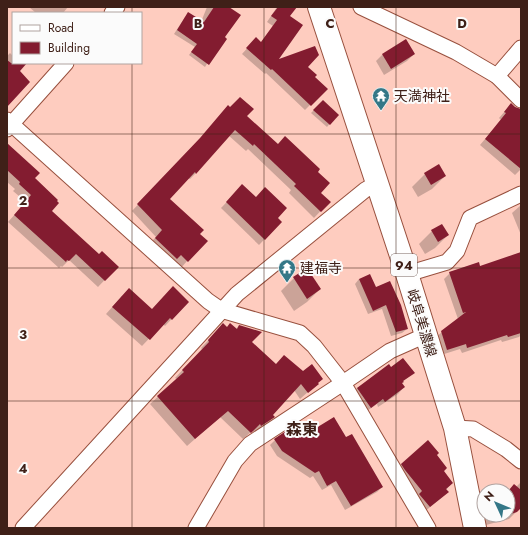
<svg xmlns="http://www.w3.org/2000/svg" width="528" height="535" font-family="Jost,'Noto Sans JP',sans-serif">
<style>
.shadow{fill:#0003}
.building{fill:#831c30}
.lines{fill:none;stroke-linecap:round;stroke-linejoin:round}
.street-casing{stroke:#98503e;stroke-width:17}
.primary-casing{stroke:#98503e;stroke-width:24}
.street{stroke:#fff;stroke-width:15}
.primary{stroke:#fff;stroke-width:22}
.grid{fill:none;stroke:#3f2018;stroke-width:1;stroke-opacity:0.55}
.labels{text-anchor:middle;stroke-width:4;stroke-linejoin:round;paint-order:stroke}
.shield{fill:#fbfbfb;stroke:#77625c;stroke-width:1}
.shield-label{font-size:13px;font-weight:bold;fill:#3f2018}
.poi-label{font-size:14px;fill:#3f2018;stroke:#fbfbfb;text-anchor:start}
.street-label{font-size:14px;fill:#3f2018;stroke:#fbfbfb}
.quarter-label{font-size:16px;font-weight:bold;fill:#3f2018;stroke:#fbfbfb}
.grid-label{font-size:13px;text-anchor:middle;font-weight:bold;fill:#3f2018;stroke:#fbfbfb;stroke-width:4;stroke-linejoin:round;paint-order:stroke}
</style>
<rect width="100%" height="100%" fill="#feccbf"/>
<g class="shadow">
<path d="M29,7H68L63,13H36Z"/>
<path d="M207,7H227L223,38L205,67L189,55L195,47L174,34L185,17L201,22Z"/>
<path d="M277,7H296L289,16L276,61L307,67L314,77L326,89L305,110L266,73L265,74L242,54L251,44L261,43L273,26L267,22Z"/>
<path d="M406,41L414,54L407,61L384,75L376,61L382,55Z"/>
<path d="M10,53L13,56V63H20L7,106V56Z"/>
<path d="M323,101L337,115L327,127L311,113Z"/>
<path d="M511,104L521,111V169L515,175L480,145L501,120L499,118Z"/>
<path d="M246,117L277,145L316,172L320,193L329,202L314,218L289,193L291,190L248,149L246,151L228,135L196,173L190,179L188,178L168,199L198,234L187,261L181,268L149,244L156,237L132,211L194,145Z"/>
<path d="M7,149L34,178L50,211L99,255L117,267L98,287L69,260L62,267L61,266L59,268L8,222L26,202L13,191L15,189L7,182Z"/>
<path d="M425,174L445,176L432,189L418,197L412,187Z"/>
<path d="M242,186L281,222L259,245L221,208Z"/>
<path d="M521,205V235L512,213Z"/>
<path d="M432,231L448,235L435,248L425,254L419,244Z"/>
<path d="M521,254V335L519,337L502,342L501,340L462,353L460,349L441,355L436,337L458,319L444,279L450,273L480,267Z"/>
<path d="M294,278L320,289L307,302L294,311L281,291Z"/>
<path d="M359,279L375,288L407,329L402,333L391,336L382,309L368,314L355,284Z"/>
<path d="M122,296L152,310L188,302L165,326L163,324L142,346L106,314Z"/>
<path d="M239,326L251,342L275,365L317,384L300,399L294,390L272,415L274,417L267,424L254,432L252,431L243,439L220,417L187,446L150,404L177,379L175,378L202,349L201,348L216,332L227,328L236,329Z"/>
<path d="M389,366L391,369L413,373L401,383L404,387L398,394L378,407L377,404L364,413L351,395L357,388Z"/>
<path d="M303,437L345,439L382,487L377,492L345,510L331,485L322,490L313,476L310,478L277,456L270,445L275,440Z"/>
<path d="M436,455L443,471L452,483L446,490L441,498L423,513L395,471L401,464Z"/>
<path d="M521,482V508H520L509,519L486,525L482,510L484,508V515H508V491H506H509L516,487Z"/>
</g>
<g class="building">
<path d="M214,7H229L241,15L225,37L227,39L209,65L191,52L197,44L177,30L188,12L204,22Z"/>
<path d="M278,7H297L290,16L303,25L279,59L315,46L319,55L308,67L317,75L315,77L328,89L311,106L272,69L271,70L246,48L256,37L261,42L277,20L271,16Z"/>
<path d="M406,39L415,54L391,69L382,54Z"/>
<path d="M7,60L11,63H27L20,71L30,82L7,107Z"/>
<path d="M240,97L254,109L247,116L278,144L285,136L320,169L318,172L330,183L321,193L331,202L321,212L294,186L296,184L254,144L253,146L235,130L196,174L195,172L170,199L204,230L200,234L208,241L188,262L181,255L177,259L155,238L162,230L137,204L200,138L228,105L230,107Z"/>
<path d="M323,100L339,115L330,125L313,110Z"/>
<path d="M511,103L515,107L521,109V169L485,139L506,113L504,112Z"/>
<path d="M7,143L40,173L35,178L58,200L57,201L59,203L52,211L99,254L102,251L119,267L105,281L76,254L69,261L67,260L66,262L14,215L31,195L19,184L20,182L7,170Z"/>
<path d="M439,164L446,176L431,185L424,173Z"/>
<path d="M242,184L256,197L265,187L287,208L278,218L282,222L265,240L226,202Z"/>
<path d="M442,224L449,235L438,242L431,230Z"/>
<path d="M521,252V333L508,337L507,335L467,348L466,344L447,350L441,331L466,312L463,313L449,272L479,262L480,266Z"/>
<path d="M307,268L321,289L307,299L293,277Z"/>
<path d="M370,274L376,287L390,281L401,305L408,329L396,332L386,305L373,311L359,279Z"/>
<path d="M173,286L189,302L172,320L170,318L150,340L112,307L129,288L152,309Z"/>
<path d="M223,323L227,327L230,323L237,329L239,325L262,332L252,342L276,364L284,355L303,371L312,364L323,379L318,383L319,384L308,393L301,384L273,415L275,417L261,426L260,424L251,433L228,411L195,439L157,396L184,372L182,370L209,342L208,340Z"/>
<path d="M403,358L415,373L403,381L404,382L402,383L405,387L385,402L383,399L371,408L357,388L389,364L391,367Z"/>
<path d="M334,417L346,437L352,434L383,487L351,506L336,481L327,486L319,471L315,473L282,451L274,439L289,429L292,432L298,428L303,436Z"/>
<path d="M428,440L439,453L437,455L447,468L444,471L453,483L446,489L449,492L430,507L419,494L422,491L405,470L401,464Z"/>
<path d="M514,484L521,490V508L517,512L508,515V491H505L507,488L509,490Z"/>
<path d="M491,515H508L492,519Z"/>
</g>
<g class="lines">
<g class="street-casing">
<g id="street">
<path d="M361,7L456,52L497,76L521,100"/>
<path d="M112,13L117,7"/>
<path d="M497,76L521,48"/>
<path d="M7,120L208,301L221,310L300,333L314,346L343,383L428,528"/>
<path d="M7,129L66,63"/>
<path d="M407,274L447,262L457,251L470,218L521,194"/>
<path d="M455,428L473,429L506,449L521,461"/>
<path d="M23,528L237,294L365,190L377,183"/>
<path d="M196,528L235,461L250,444L343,383L390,351L426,335"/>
</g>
</g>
<g class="primary-casing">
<path id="primary" d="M319,7L407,274L455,428L475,528"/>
</g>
<use href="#street" class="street"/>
<use href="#primary" class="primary"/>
</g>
<path class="grid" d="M132,7V13M264,7V528M396,7V528M132,63V528M7,134H521M7,268H521M7,401H521"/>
<defs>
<g id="temple-pin" transform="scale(0.9)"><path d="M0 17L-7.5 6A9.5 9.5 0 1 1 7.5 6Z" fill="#347787" stroke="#fbfbfb"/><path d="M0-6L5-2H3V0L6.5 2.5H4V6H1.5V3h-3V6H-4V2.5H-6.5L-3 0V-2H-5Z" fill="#fff"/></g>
</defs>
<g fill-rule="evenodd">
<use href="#temple-pin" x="381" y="96"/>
<use href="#temple-pin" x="287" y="268"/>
</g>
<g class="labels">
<rect class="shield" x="391" y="254" width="26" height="22" rx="3"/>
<g class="shield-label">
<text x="404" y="270">94</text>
</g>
<g class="poi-label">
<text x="394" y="101">天満神社</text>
<text x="300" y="273">建福寺</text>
</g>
<g class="street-label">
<text transform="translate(422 323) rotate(73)" y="5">岐阜美濃線</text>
</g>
<g class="quarter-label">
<text x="302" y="435">森東</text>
</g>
</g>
<g class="grid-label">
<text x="198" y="28">B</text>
<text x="330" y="28">C</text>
<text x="462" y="28">D</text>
<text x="23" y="205">2</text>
<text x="23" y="339">3</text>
<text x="23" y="473">4</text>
</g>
<rect width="528" height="535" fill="none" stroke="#3f2018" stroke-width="16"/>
<rect x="12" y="12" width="130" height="52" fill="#fbfbfb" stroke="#b0a3a0"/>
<rect x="20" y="25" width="20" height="6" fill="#ffffff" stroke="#b0a3a0"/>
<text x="48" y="32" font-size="12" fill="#3f2018">Road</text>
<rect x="20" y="42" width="20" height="12" fill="#831c30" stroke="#b0a3a0"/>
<text x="48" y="52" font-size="12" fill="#3f2018">Building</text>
<g transform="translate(496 503) rotate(314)"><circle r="19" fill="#fbfbfb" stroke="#b0a3a0"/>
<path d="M0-3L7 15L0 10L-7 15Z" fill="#347787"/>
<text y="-6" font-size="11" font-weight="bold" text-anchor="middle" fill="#3f2018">N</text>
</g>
</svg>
